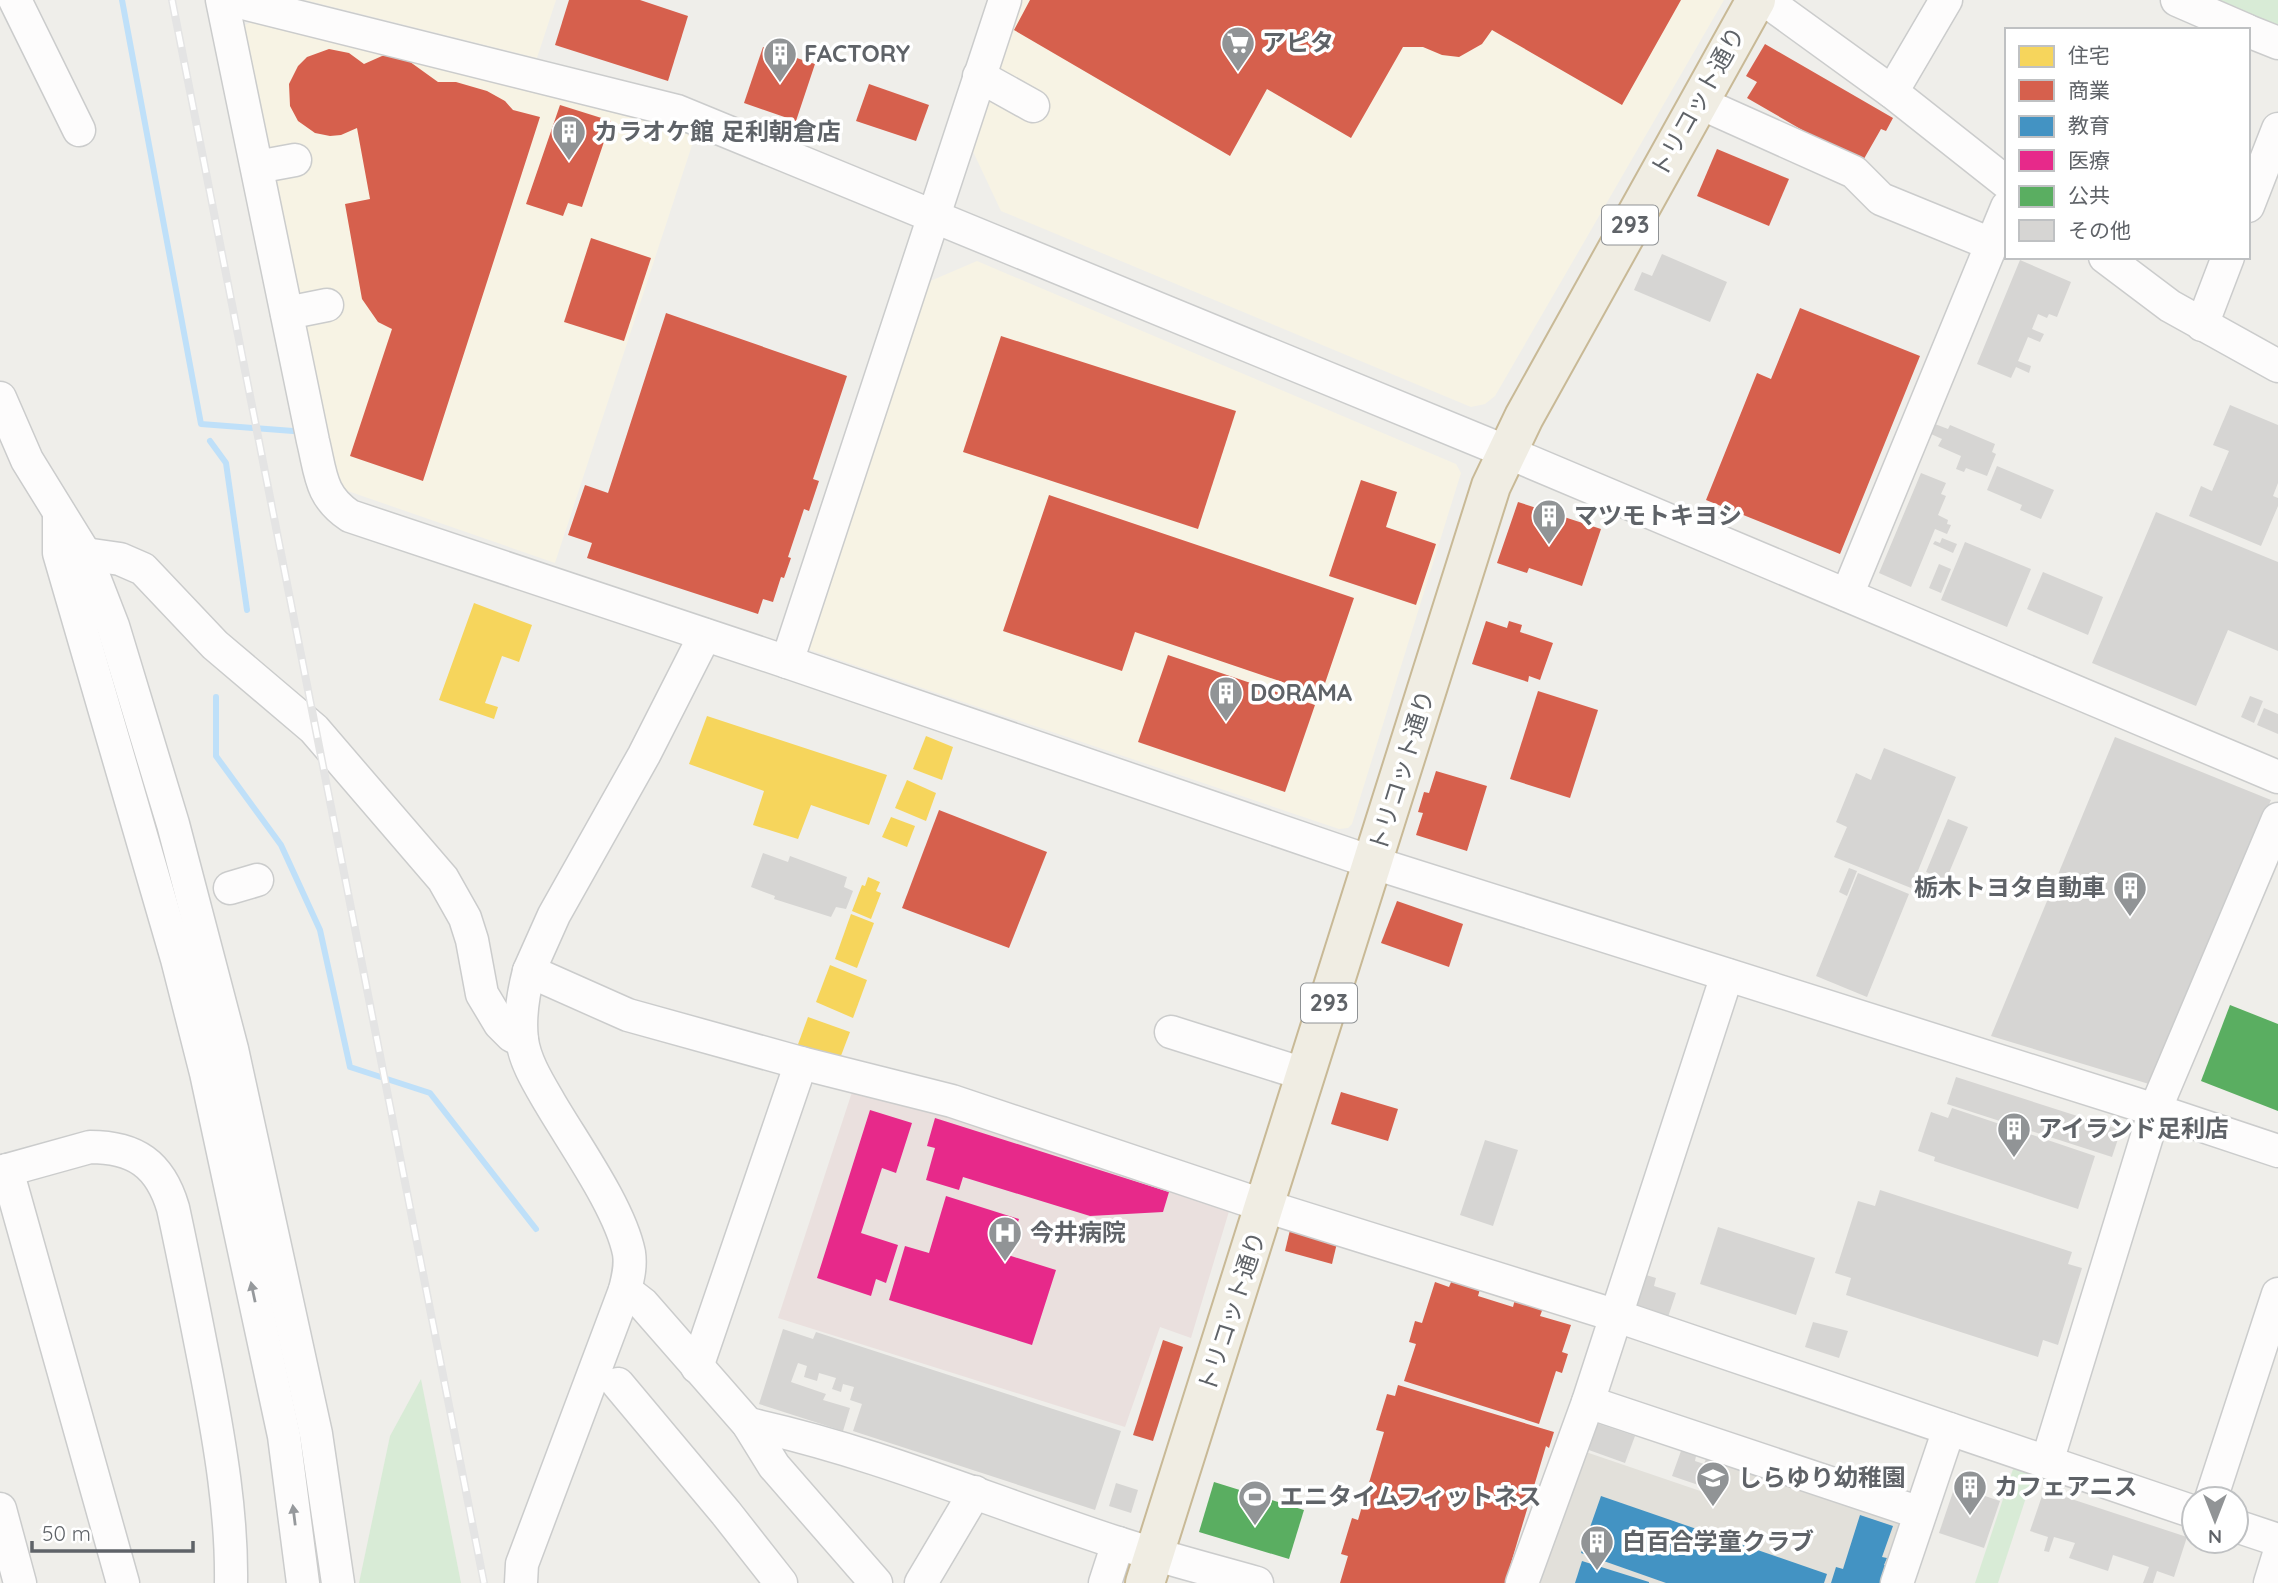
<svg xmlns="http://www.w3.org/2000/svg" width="2278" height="1583" font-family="Quicksand,'Noto Sans JP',sans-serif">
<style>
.commercial{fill:#f7f3e4}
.education{fill:#e2e0da}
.medical{fill:#eae0de}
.green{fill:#d8ebd6}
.homes{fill:#f6d55c}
.shops{fill:#d6604d}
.schools{fill:#4393c3}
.health{fill:#e7298a}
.public{fill:#5aae61}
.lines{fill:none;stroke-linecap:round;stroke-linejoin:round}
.stream{stroke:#bfe0f9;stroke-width:6}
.building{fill:#d6d5d3}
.minor-casing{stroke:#cbcccc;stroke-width:35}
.highway-casing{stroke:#c8b996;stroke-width:42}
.minor{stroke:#fdfcfc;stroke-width:32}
.highway{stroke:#f0ede3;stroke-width:38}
.rail-casing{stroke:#e4e4e4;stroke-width:8}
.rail{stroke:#fff;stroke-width:5;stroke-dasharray:16;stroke-linecap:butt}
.oneway{fill:#96999c}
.labels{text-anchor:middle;stroke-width:7;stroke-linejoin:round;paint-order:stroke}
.shield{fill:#fff;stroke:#8f9295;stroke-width:2}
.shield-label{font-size:23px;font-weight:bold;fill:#5f6368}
.poi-label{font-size:24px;font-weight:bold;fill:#5f6368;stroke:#fff;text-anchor:start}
.street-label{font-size:24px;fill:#5f6368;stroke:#fff}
</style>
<rect width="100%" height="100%" fill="#efeeea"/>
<g class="commercial">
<path d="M305,0H556L537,58Z"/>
<path d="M1017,0H1724L1495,396L1485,404L1471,407L1001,211L969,143Z"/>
<path d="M251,22L665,126L695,136L555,563L342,489L337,484L242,27Z"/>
<path d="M977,261L1456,464L1461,473L1352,824L1348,828L1339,829L807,649L921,285Z"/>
</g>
<path class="education" d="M1580,1450L1715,1496L1727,1463L1899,1519L1902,1529L1884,1583H1533Z"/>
<path class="medical" d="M854,1086L1001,1128L1230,1208L1191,1338L1160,1327L1125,1427L778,1318Z"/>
<g class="green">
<path d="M2212,0H2278V30Z"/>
<path d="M421,1379L461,1583H359L390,1436Z"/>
<path d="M2016,1460L2036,1467L1998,1583H1975Z"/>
</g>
<g class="homes">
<path d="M474,603L532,625L519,662L502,656L485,703L498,707L494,719L439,700Z"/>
<path d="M707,716L887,775L869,825L811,805L798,839L753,825L764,791L689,764Z"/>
<path d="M926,736L953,747L942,780L913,769Z"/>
<path d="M907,780L936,793L926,821L895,808Z"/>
<path d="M891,817L915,826L907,847L882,837Z"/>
<path d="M868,877L880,882L876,891L881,893L871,919L852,911L862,885L865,886Z"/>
<path d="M851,914L874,923L857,968L835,959Z"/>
<path d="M830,965L867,980L853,1018L816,1002Z"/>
<path d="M808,1017L850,1032L839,1061L797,1047Z"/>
</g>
<g class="shops">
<path d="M569,0H640L688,16L668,81L555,45Z"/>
<path d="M1030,0H1681L1622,105L1492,30L1482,44L1459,57L1442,55L1423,47H1403L1351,138L1267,89L1230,156L1014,30Z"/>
<path d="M1765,44L1893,118L1886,131L1881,129L1861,164L1747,98L1757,82L1746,76Z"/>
<path d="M763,47L815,64L796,121L744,103Z"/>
<path d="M329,49L349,53L364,64L382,56H394L406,59L438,82H456L487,91L505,101L513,110L540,117L423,481L350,456L392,329L378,322L362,299L345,204L370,199L357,128L341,135L330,136L315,133L298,121L290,106L289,84L298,66L307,57Z"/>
<path d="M869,84L929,105L916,141L856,121Z"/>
<path d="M560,105L611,121L582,207L568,203L563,216L526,204Z"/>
<path d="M1717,149L1789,179L1769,226L1697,196Z"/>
<path d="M591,238L651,258L624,341L564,322Z"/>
<path d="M1800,308L1920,356L1840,554L1706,500L1757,373L1771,379Z"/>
<path d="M666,313L847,376L813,479L819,481L809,511L804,509L788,557L791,558L784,578L781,577L773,602L763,599L758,614L587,558L592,543L568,535L585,485L608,493Z"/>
<path d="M1001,336L1236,411L1198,529L963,452Z"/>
<path d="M1361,480L1397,492L1386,527L1436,544L1416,605L1329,576Z"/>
<path d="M1049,495L1354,598L1321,695L1135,632L1122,671L1003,631Z"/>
<path d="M1518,502L1601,529L1582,586L1529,568L1527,573L1497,563Z"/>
<path d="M1486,621L1507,628L1509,621L1522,625L1520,632L1553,643L1540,680L1529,676L1528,682L1472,664Z"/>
<path d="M1168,655L1315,705L1285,792L1138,742Z"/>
<path d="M1538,691L1598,710L1570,798L1510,779Z"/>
<path d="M1436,771L1487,786L1467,851L1416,835L1423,813L1418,812L1424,792L1429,793Z"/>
<path d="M939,810L1047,852L1009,948L902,908Z"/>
<path d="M1397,901L1463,924L1449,967L1381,943Z"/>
<path d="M1341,1092L1398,1109L1388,1141L1331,1124Z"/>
<path d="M1290,1230L1337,1243L1332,1264L1285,1251Z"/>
<path d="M1452,1280L1480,1289L1478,1296L1513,1307L1515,1299L1543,1308L1540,1316L1571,1325L1562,1352L1568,1354L1562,1373L1556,1371L1539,1424L1404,1381L1416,1344L1409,1342L1415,1321L1422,1323L1435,1282L1449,1287Z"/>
<path d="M1163,1340L1183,1347L1153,1441L1133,1435Z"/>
<path d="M1398,1385L1554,1432L1549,1448L1546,1446L1505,1583H1340L1348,1556L1341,1554L1352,1518L1358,1520L1384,1432L1376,1430L1387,1394L1395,1396Z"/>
</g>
<g class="schools">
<path d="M1601,1496L1827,1574L1824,1583H1666L1581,1553Z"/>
<path d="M1860,1515L1893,1526L1882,1557L1887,1558L1884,1565L1887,1566L1882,1583H1831L1836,1567L1843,1569Z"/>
<path d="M1582,1561L1649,1582V1583H1575Z"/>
</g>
<g class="health">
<path d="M870,1110L912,1123L896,1173L882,1168L861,1233L898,1245L886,1283L876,1279L871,1296L817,1278Z"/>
<path d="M935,1118L1169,1192L1163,1212L1090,1216L963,1177L959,1190L926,1180L935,1148L927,1146Z"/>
<path d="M946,1196L1019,1219L1008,1255L1056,1270L1032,1345L889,1300L905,1246L929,1253Z"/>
</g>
<g class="public">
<path d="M2230,1005L2278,1024V1111L2201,1081Z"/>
<path d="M1214,1482L1304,1510L1289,1559L1199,1532Z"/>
</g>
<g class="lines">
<g class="stream">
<path d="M122,0L201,424L293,431"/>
<path d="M210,441L226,463L247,610"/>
<path d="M216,697V756L281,845L320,930L350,1067L430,1093L536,1229"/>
</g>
</g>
<g class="building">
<path d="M1662,254L1727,282L1710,322L1634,290L1642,272L1652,276Z"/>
<path d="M2020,260L2071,282L2057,317L2049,314L2047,318L2038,314L2032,329L2044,334L2040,342L2028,337L2018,361L2031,366L2029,373L2016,367L2011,378L1977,364Z"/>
<path d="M2230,405L2278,425V483L2273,496L2278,498V506L2261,546L2189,516L2201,486L2212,491L2229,451L2213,445Z"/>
<path d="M1935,424L1948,429L1950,425L1995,444L1992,452L1996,454L1987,476L1966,468L1964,472L1956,469L1961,456L1938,446L1942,439L1931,434Z"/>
<path d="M1997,466L2054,490L2041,519L2020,510L2022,505L1987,490Z"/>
<path d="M1921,473L1946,483L1941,494L1946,496L1938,515L1948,520L1947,524L1951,525L1947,534L1935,529L1911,587L1879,573Z"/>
<path d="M2156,512L2278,562V651L2228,630L2196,706L2092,663Z"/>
<path d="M1942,538L1957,544L1953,553L1933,544L1935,541L1940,543Z"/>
<path d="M1965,542L2031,569L2007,627L1941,600Z"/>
<path d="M1939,564L1951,569L1941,593L1929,588Z"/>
<path d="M2043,572L2103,597L2088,635L2027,609Z"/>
<path d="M2250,696L2263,701L2254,723L2241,717Z"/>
<path d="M2264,708L2278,714V734L2257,725Z"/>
<path d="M2115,737L2271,800L2149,1084L1991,1036Z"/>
<path d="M1884,748L1956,777L1911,888L1834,857L1847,827L1836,822L1856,773L1871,780Z"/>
<path d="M1948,819L1968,827L1946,880L1926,872Z"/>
<path d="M763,853L788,862L790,856L847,877L844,887L853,891L846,909L836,907L831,917L774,899L775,896L751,887Z"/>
<path d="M1849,868L1857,871L1847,896L1839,892Z"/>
<path d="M1858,873L1909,894L1867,997L1816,976Z"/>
<path d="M1956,1077L2121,1130L2112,1157L1947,1104Z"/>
<path d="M1952,1108L2095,1156L2078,1209L1934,1161L1935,1157L1918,1151L1931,1112L1948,1118Z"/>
<path d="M1485,1140L1518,1150L1493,1226L1460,1215Z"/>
<path d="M1880,1190L2072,1252L2068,1264L2082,1268L2058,1345L2043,1340L2038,1357L1846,1295L1851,1278L1835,1273L1858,1201L1875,1206Z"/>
<path d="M1718,1227L1815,1258L1796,1315L1700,1284Z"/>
<path d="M1646,1275L1656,1278L1654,1286L1676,1293L1668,1317L1632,1310L1636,1306Z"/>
<path d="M1813,1322L1848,1331L1839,1358L1805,1347Z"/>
<path d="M783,1329L813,1339L816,1332L1121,1431L1095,1510L853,1431L862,1404L850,1400L854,1387L843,1384L841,1392L832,1389L836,1378L819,1373L817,1381L804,1377L807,1366L798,1363L791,1382L826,1394L823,1400L850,1408L843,1431L759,1404Z"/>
<path d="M1599,1424L1635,1436L1625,1463L1586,1449L1594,1426Z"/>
<path d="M1681,1451L1696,1456L1695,1461L1704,1464L1706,1459L1722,1465L1713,1490L1672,1476Z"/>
<path d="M1116,1483L1138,1490L1131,1513L1109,1506Z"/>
<path d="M1955,1486L2000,1501L1984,1548L1939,1533Z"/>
<path d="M2044,1490L2187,1537L2174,1577L2157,1571L2153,1583H2143L2149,1567L2113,1555L2108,1571L2069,1558L2075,1543L2054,1537L2049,1552L2044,1551L2048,1537L2030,1531Z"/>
</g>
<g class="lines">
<g class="minor-casing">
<g id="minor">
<path d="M15,0L79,130"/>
<path d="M222,0L313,441C321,474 320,496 350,516L787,662L1374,863L2155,1110L2278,1151"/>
<path d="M231,0L677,111L1507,452L2278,777"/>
<path d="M1765,0L1892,92L2007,183"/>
<path d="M2177,0L2246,30"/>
<path d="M2248,31L2278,43"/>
<path d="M979,76L1033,106"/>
<path d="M1892,92L1946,0"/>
<path d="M1698,102L1854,172L1881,199L1991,244"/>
<path d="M257,167L295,160"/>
<path d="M2248,206L2278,129"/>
<path d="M2105,257L2170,306L2278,366"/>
<path d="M287,313L327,305"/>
<path d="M2202,325L2228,257"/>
<path d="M0,398L27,460L85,554L113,626L173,824L232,1049L316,1434L338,1583"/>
<path d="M59,513V553L177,959L206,1073L284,1436L303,1583"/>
<path d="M85,554L120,559L143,569L215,645L314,729L443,879L465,918L472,940L482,994L500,1024L512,1036L522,1040"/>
<path d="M1847,595L2007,207"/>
<path d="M705,635L644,755L554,915L529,971L628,1015L801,1063L952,1101L1265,1206L1617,1316L2194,1512"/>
<path d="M787,662L1005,0"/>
<path d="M230,888L257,880"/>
<path d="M1171,1032L1307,1075"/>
<path d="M7,1170L123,1583"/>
<path d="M0,1172L90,1147C135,1147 160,1164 173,1208C185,1263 196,1320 207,1376C220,1444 232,1514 231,1583"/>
<path d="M625,1290L643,1304L748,1424L774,1466L876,1583"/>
<path d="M697,1367L801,1063"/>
<path d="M618,1384L726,1513L781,1583"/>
<path d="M1588,1402L1920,1513"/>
<path d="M748,1424C874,1451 995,1503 1118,1543C1164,1558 1211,1570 1257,1583"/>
<path d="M2047,1462L2155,1110L2278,819"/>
<path d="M2211,1499L2278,1294"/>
<path d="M0,1509L20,1583"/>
<path d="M2236,1526L2278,1540"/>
<path d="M521,1583L522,1564L625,1290C628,1278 631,1266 629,1253C620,1208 574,1144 550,1103C539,1084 525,1062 522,1040C519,1016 523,994 529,971"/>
<path d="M921,1583L975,1492"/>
<path d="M1105,1583L1118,1543"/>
<path d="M1522,1583L1588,1402L1727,975"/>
<path d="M1897,1583L1949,1429"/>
<path d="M2270,1583L2278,1557"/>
</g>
</g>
<g class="highway-casing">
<path id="highway" d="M1145,1583L1491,486L1524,417L1756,0"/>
</g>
<use href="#minor" class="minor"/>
<use href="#highway" class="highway"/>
<g class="rail-casing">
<path id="rail" d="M172,0L484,1583"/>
</g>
<use href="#rail" class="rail"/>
</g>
<defs><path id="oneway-solid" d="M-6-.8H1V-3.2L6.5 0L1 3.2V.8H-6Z" transform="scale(1.75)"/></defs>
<g class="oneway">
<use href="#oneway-solid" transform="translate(253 1292) rotate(-102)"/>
<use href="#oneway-solid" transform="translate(294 1515) rotate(-97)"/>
</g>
<defs>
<g id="supermarket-pin" transform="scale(1.75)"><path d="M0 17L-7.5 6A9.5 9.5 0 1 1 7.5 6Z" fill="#919496" stroke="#fff"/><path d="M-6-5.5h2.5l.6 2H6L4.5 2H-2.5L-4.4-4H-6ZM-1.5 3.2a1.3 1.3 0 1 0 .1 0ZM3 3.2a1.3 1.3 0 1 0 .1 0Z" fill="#fff"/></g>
<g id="building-pin" transform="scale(1.75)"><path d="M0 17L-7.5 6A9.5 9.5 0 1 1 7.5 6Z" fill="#919496" stroke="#fff"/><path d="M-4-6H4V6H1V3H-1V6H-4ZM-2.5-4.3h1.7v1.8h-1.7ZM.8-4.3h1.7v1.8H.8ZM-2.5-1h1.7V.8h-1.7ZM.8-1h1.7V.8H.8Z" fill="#fff"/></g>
<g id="hospital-pin" transform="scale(1.75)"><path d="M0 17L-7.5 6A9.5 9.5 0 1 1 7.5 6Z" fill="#919496" stroke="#fff"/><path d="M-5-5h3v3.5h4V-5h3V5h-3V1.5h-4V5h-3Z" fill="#fff"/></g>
<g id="school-pin" transform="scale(1.75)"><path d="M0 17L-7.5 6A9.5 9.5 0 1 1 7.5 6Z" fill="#919496" stroke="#fff"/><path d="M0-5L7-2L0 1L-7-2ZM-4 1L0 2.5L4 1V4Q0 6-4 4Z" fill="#fff"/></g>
<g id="stadium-pin" transform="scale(1.75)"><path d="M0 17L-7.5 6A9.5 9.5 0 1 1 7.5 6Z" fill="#919496" stroke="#fff"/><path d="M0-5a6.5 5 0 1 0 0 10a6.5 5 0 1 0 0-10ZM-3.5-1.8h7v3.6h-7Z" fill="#fff"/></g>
</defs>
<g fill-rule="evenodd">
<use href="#supermarket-pin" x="1238" y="43"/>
<use href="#building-pin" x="780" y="54"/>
<use href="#building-pin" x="569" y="132"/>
<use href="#building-pin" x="1549" y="516"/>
<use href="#building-pin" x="1226" y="693"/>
<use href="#building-pin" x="2130" y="888"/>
<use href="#building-pin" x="2014" y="1129"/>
<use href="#hospital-pin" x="1005" y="1233"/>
<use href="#school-pin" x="1713" y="1478"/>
<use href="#building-pin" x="1970" y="1487"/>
<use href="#stadium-pin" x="1255" y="1497"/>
<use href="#building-pin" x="1597" y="1542"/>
</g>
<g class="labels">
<g class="shield">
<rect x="1602" y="205.5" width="56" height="39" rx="5"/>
<rect x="1301" y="983.5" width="56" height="39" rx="5"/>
</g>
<g class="shield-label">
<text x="1630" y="233">293</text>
<text x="1329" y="1011">293</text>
</g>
<g class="poi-label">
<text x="1262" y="51">アピタ</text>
<text x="804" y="62">FACTORY</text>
<text x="594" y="140">カラオケ館 足利朝倉店</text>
<text x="1574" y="524">マツモトキヨシ</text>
<text x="1250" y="701">DORAMA</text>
<text x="2106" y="896" text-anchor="end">栃木トヨタ自動車</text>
<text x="2038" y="1137">アイランド足利店</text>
<text x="1030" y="1241">今井病院</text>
<text x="1738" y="1486">しらゆり幼稚園</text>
<text x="1994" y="1495">カフェアニス</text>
<text x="1280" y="1505">エニタイムフィットネス</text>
<text x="1622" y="1550">白百合学童クラブ</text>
</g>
<g class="street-label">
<text transform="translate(1698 102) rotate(-61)" y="8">トリコット通り</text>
<text transform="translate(1402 771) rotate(-73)" y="8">トリコット通り</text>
<text transform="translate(1232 1312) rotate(-72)" y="8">トリコット通り</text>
</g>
</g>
<rect x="2005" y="28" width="245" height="231" fill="#ffffff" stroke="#bfc1c3" stroke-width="2"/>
<rect x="2019" y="46" width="35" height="21" fill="#f6d55c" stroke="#bfc1c3" stroke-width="2"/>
<text x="2068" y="63" font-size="21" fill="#5f6368">住宅</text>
<rect x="2019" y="80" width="35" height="21" fill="#d6604d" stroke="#bfc1c3" stroke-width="2"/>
<text x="2068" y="98" font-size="21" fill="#5f6368">商業</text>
<rect x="2019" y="116" width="35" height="21" fill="#4393c3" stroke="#bfc1c3" stroke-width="2"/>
<text x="2068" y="133" font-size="21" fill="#5f6368">教育</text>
<rect x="2019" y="150" width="35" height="21" fill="#e7298a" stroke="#bfc1c3" stroke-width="2"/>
<text x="2068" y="168" font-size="21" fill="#5f6368">医療</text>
<rect x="2019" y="186" width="35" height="21" fill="#5aae61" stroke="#bfc1c3" stroke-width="2"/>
<text x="2068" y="203" font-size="21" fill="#5f6368">公共</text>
<rect x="2019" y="220" width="35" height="21" fill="#d6d5d3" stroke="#bfc1c3" stroke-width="2"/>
<text x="2068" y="238" font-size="21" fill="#5f6368">その他</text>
<g transform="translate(2215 1520) rotate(180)"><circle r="33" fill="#ffffff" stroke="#bfc1c3" stroke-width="2"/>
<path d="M0-5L12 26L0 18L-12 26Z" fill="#919496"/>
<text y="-10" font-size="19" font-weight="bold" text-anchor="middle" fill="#5f6368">N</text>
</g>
<path d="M32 1541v10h161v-10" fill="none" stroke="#5f6368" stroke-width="3.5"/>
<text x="42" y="1541" font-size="21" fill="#5f6368" stroke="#ffffff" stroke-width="5" paint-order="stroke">50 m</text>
</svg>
